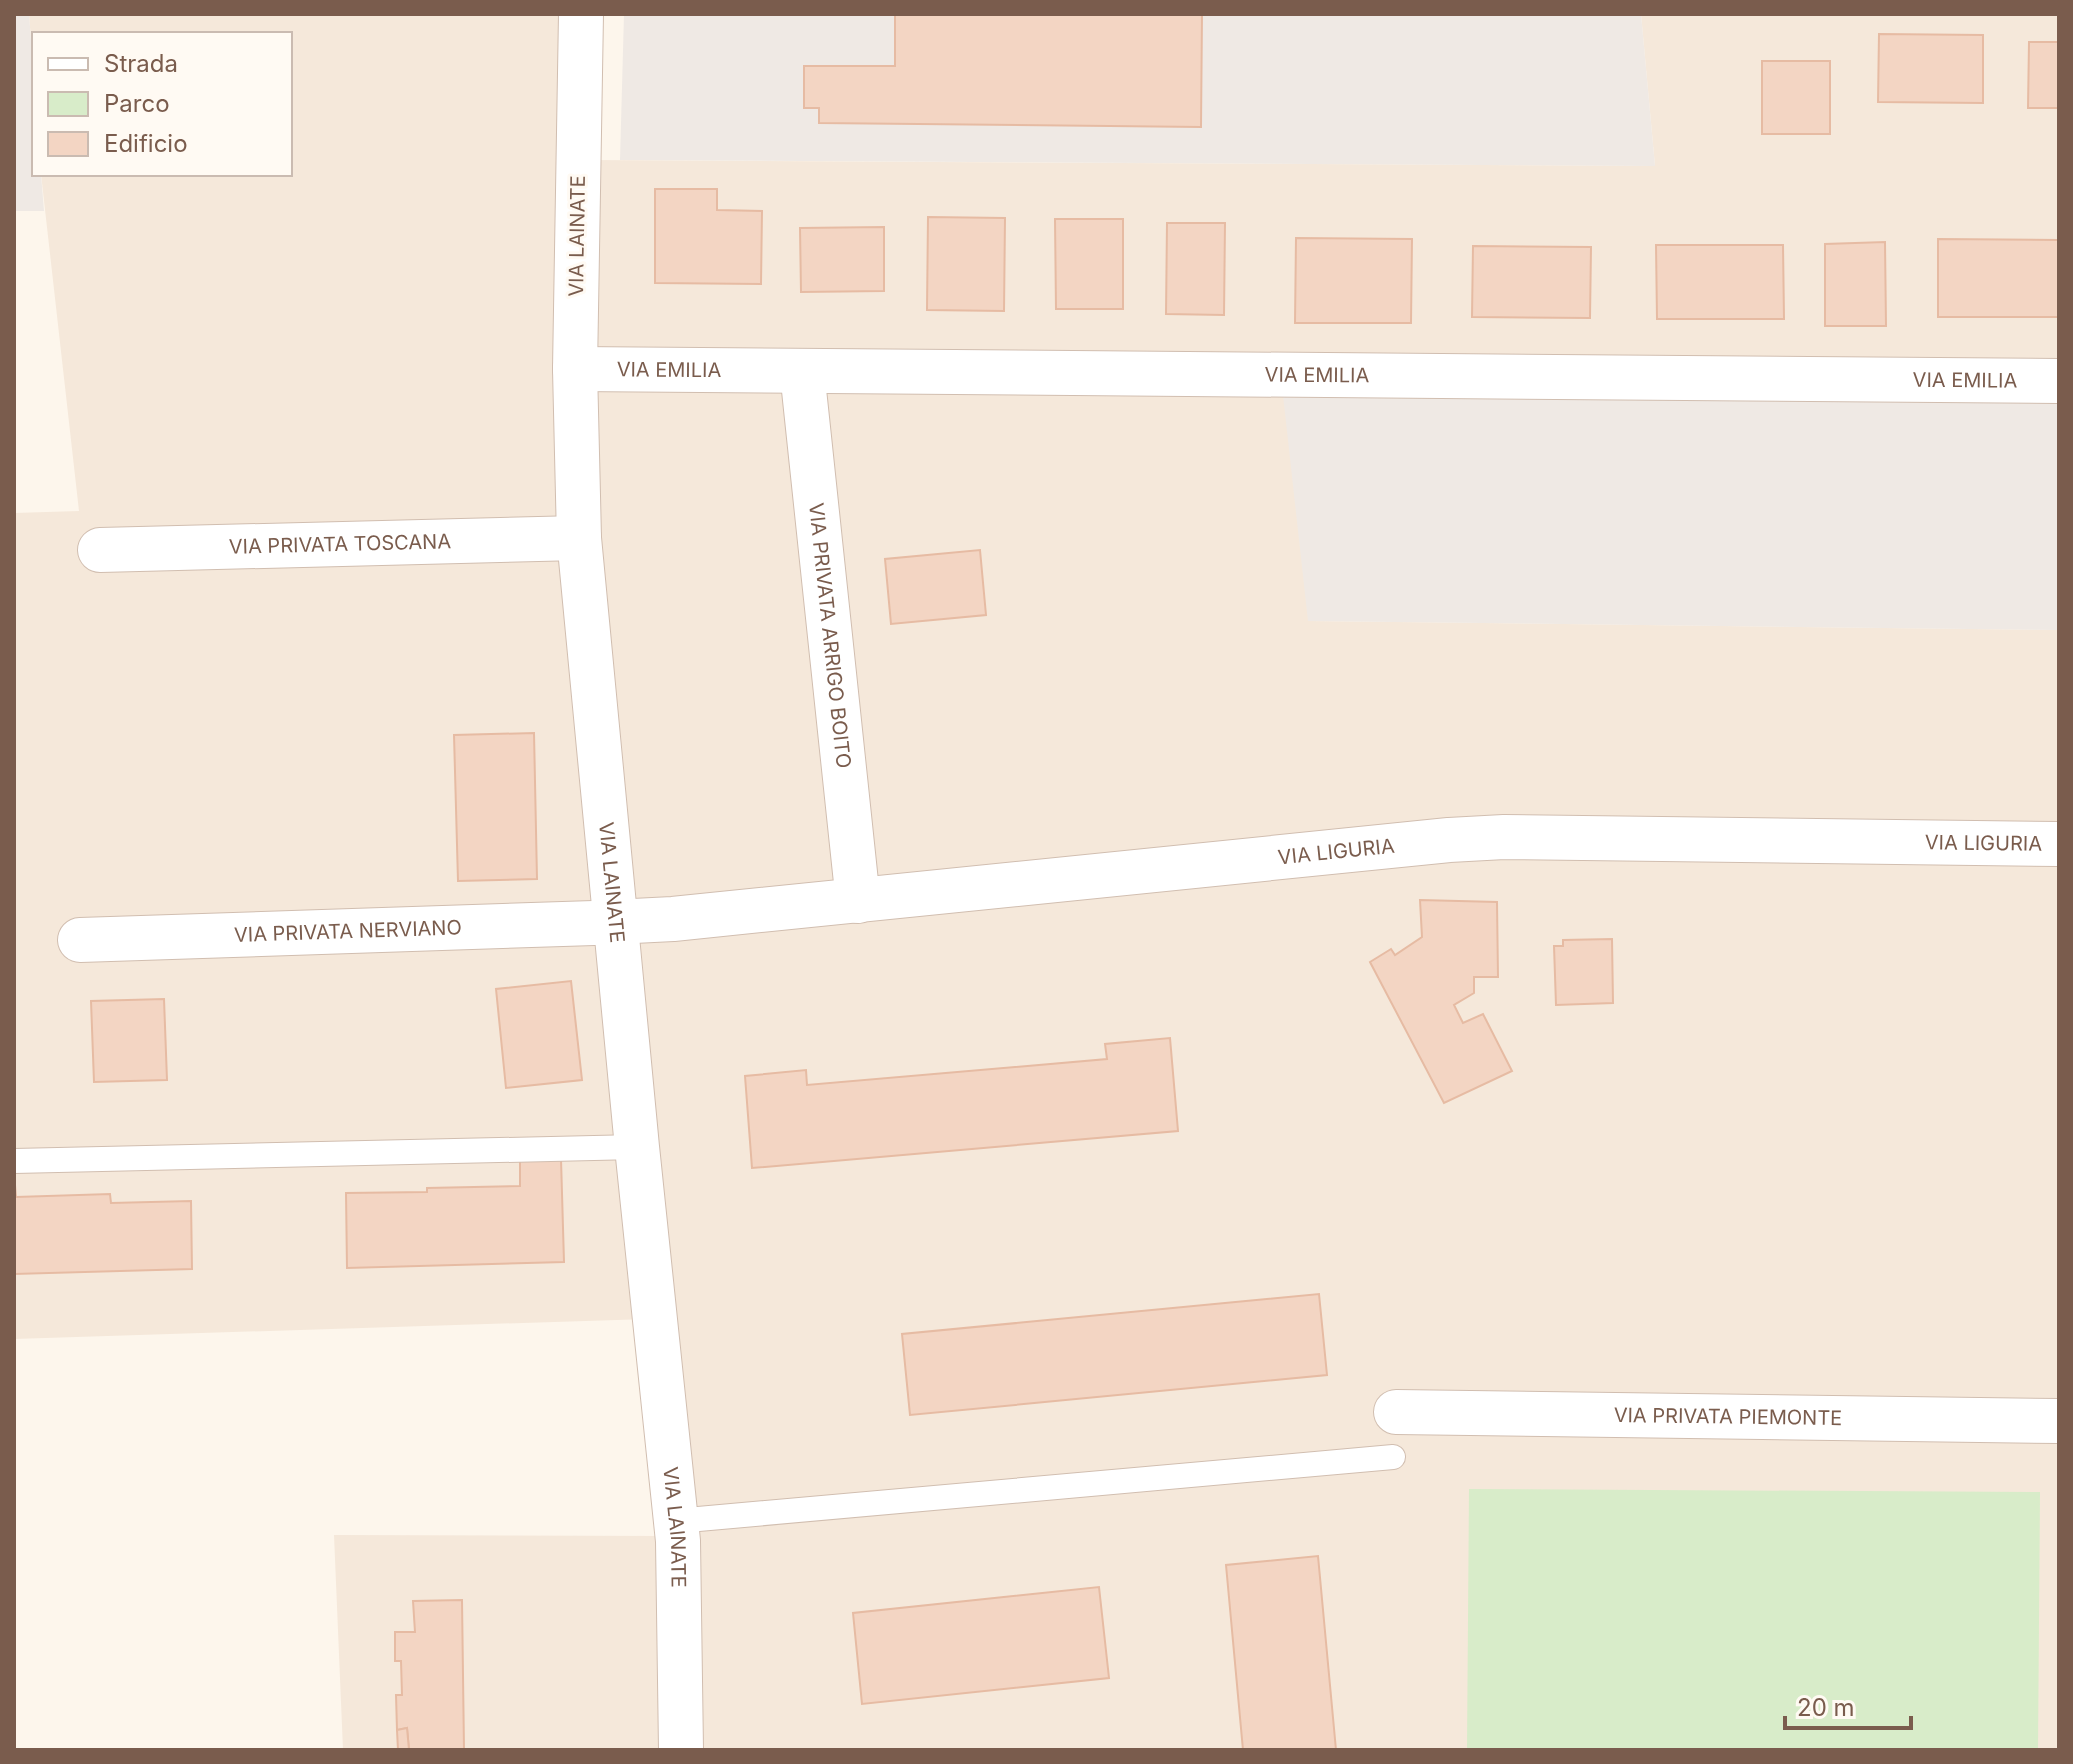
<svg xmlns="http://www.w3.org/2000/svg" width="2073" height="1764" font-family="Inter,sans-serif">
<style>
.residential{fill:#f5e8da}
.industrial{fill:#efe9e4}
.green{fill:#d8ecc9}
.building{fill:#f3d5c3;stroke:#e6bba3;stroke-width:2}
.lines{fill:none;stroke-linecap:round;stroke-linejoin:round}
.service-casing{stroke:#d1beb0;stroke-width:26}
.minor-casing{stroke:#d1beb0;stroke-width:46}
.service{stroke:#fff;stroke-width:24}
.minor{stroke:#fff;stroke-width:44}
.labels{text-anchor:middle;stroke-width:6;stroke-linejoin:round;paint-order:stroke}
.street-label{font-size:20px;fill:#7a5c4d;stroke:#fffaf3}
</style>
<rect width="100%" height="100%" fill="#fdf6ec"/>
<g class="residential">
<path d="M29,14H573L566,370L648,1319L14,1339V513L79,511L41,174H290V34H34V79Z"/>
<path d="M1641,14H2059V384L1309,621L2059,630V1750H692L590,540L588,160L1655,166Z"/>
<path d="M334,1535L668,1536L667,1750H343Z"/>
</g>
<g class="industrial">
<path d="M14,14H29L34,79V174H41L44,211H14Z"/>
<path d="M624,14H1641L1655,166L620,160Z"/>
<path d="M1281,377L2059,384V630L1308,621Z"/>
</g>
<path class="green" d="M1469,1489L2040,1492L2038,1750L1467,1748Z"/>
<g class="building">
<path d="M895,14H1202L1201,127L819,123V108H804V66H895Z"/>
<path d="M1879,34L1983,35V103L1878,102Z"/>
<path d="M2029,42H2059V108H2028Z"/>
<rect x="1762" y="61" width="68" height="73"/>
<path d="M655,189H717V210L762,211L761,284L655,283Z"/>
<path d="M928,217L1005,218L1004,311L927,310Z"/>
<path d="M1055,219H1123V309H1056Z"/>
<path d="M1167,223H1225L1224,315L1166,314Z"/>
<path d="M884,227V291L801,292L800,228Z"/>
<path d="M1296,238L1412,239L1411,323H1295Z"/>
<path d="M1938,239L2058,240V317H1938Z"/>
<path d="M1885,242L1886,326H1825V244Z"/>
<path d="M1656,245H1783L1784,319H1657Z"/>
<path d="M1473,246L1591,247L1590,318L1472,317Z"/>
<path d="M980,550L986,615L891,624L885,559Z"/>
<path d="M534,733L537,879L458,881L454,735Z"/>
<path d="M1420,900L1497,902L1498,977H1474V993L1454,1005L1463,1023L1483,1014L1512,1071L1444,1103L1370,962L1391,949L1395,955L1422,937Z"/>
<path d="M1612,939L1613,1003L1556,1005L1554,946H1563V940Z"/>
<path d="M571,981L582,1080L506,1088L496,989Z"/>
<path d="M164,999L167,1080L94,1082L91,1001Z"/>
<path d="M1170,1038L1178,1131L752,1168L745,1076L806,1070L807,1085L1107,1059L1105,1044Z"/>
<path d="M561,1159L564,1262L347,1268L346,1193L427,1192V1188L520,1186V1160Z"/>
<path d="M14,1173L16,1197L110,1194L111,1203L191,1201L192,1269L14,1274Z"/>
<path d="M1319,1294L1327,1375L910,1415L902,1334Z"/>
<path d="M1318,1556L1336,1750H1243L1226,1565Z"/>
<path d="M1099,1587L1109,1678L862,1704L853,1613Z"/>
<path d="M462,1600L464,1750H409L407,1728L397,1730L396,1695H402L401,1661H395V1632H415L413,1601Z"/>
<path d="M407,1728L409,1750H398L397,1730Z"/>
</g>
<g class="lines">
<g class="service-casing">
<g id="service">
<path d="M14,1161L637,1147"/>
<path d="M676,1521L1393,1457"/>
</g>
</g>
<g class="minor-casing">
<g id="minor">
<path id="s1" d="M581,14L575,369L579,538L637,1147L678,1541L681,1750"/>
<path id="s2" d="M575,369L2059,381"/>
<path id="s3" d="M802,371L858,901"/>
<path id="s4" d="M100,550L579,538"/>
<path id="s5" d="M80,940L594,923L673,919L1449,840L1504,837L2059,844"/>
<path id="s6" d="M1396,1412L2059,1421"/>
</g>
</g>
<use href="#service" class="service"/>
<use href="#minor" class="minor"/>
</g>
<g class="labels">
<g class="street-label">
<text transform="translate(577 236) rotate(-89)" y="7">VIA LAINATE</text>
<text dy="7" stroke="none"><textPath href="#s2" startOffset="94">VIA EMILIA</textPath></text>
<text dy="7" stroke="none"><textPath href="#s2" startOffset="742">VIA EMILIA</textPath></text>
<text dy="7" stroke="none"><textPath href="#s2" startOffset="1390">VIA EMILIA</textPath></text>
<text dy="7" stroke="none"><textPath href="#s4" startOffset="240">VIA PRIVATA TOSCANA</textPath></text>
<text dy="7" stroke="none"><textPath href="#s3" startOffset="266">VIA PRIVATA ARRIGO BOITO</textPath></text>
<text dy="7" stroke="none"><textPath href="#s5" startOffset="1908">VIA LIGURIA</textPath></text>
<text dy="7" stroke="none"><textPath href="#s5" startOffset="1260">VIA LIGURIA</textPath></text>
<text dy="7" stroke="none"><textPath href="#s1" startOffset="870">VIA LAINATE</textPath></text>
<text dy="7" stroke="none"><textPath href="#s5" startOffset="268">VIA PRIVATA NERVIANO</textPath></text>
<text dy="7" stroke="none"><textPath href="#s6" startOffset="332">VIA PRIVATA PIEMONTE</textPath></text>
<text dy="7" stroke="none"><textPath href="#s1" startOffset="1518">VIA LAINATE</textPath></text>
</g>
</g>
<rect width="2073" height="1764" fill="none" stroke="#7a5c4d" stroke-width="32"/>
<rect x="32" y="32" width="260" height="144" fill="#fffaf3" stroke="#cabbb1" stroke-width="2"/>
<rect x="48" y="58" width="40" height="12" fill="#ffffff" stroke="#cabbb1" stroke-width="2"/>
<text x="104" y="72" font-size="24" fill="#7a5c4d">Strada</text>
<rect x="48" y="92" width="40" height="24" fill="#d8ecc9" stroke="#cabbb1" stroke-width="2"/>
<text x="104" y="112" font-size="24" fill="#7a5c4d">Parco</text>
<rect x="48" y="132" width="40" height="24" fill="#f3d5c3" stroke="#cabbb1" stroke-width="2"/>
<text x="104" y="152" font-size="24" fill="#7a5c4d">Edificio</text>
<path d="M1785 1716v12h126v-12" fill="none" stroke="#7a5c4d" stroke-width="4"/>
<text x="1797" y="1716" font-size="24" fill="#7a5c4d" stroke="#fffaf3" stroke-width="6" paint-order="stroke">20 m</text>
</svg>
